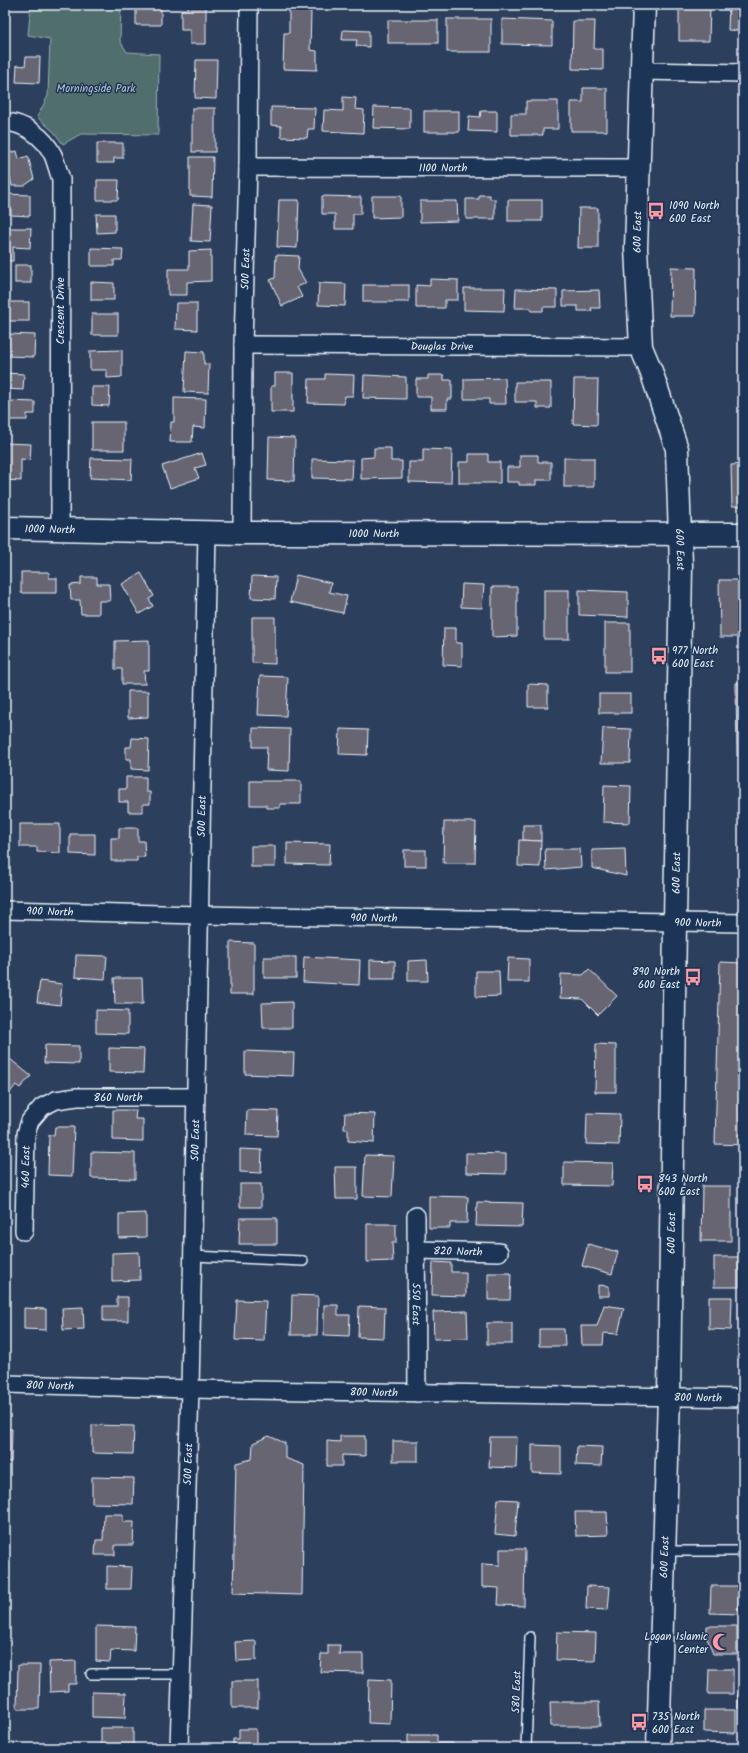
<svg xmlns="http://www.w3.org/2000/svg" width="748" height="1753" font-family="Kalam,sans-serif">
<style>
.green{fill:#506e6c;stroke:#9cb0b2}
.building{fill:#686573;stroke:#e8f1f8}
.lines{fill:none;stroke-linecap:round;stroke-linejoin:round}
.lane-casing{stroke:#e8f1f8;stroke-width:12}
.street-casing{stroke:#e8f1f8;stroke-width:20}
.secondary-casing{stroke:#e8f1f8;stroke-width:25}
.lane{stroke:#1d3557;stroke-width:9}
.street{stroke:#1d3557;stroke-width:17}
.secondary{stroke:#1d3557;stroke-width:22}
.labels{text-anchor:middle;stroke-width:3;stroke-linejoin:round;paint-order:stroke}
.park-label{font-size:11px;fill:#b3c3c7;stroke:#1d3557}
.street-label{font-size:11px;fill:#e8f1f8;stroke:#1d3557}
.poi-label{font-size:11px;fill:#e8f1f8;stroke:#1d3557;text-anchor:start}
</style>
<rect width="100%" height="100%" fill="#2c3f5d"/>
<filter id="ink" filterUnits="userSpaceOnUse"><feTurbulence type="fractalNoise" baseFrequency=".025" numOctaves="2"/><feDisplacementMap in="SourceGraphic" scale="8" xChannelSelector="R" yChannelSelector="G"/><feConvolveMatrix kernelMatrix="1 2 1 2 8 2 1 2 1" color-interpolation-filters="sRGB"/></filter>
<g filter="url(#ink)">
<path class="green" d="M31,5H121L120,41L127,52L159,54L158,135L81,134L63,144L54,132L37,117L48,96L50,39L28,35Z"/>
<g class="building">
<path d="M127,5H161V25H136V9H127Z"/>
<path d="M188,5H206V44H190V30H181V9H188Z"/>
<path d="M679,5H710L709,41H679Z"/>
<path d="M729,5H743V31L728,30Z"/>
<path d="M289,10L311,11L310,50L317,51V70L283,69L284,33H289Z"/>
<rect x="447" y="19" width="44" height="33"/>
<path d="M502,19L552,21V45L502,44Z"/>
<rect x="388" y="20" width="50" height="23"/>
<path d="M573,21H595L594,49H603V70L572,69Z"/>
<path d="M343,30L369,31V47L356,46L357,40H342Z"/>
<path d="M26,57H40L39,83L16,82L17,65L25,66Z"/>
<path d="M196,60H217L216,99L195,98Z"/>
<path d="M5,64H7L6,88H5Z"/>
<path d="M583,88H607V131H571V102H583Z"/>
<path d="M343,97L356,98L355,109L364,110L363,133L323,131L324,110L343,111Z"/>
<path d="M526,101H558V129H543V135H511V114H526Z"/>
<path d="M271,107L315,108L314,129H308L307,138L281,137V126L271,125Z"/>
<path d="M374,107L410,108V129L373,128Z"/>
<rect x="192" y="108" width="23" height="44"/>
<rect x="424" y="111" width="35" height="21"/>
<path d="M481,111H497V132L468,131L469,116L480,117Z"/>
<path d="M97,143H123V158H114V163H97Z"/>
<path d="M17,151L19,159L28,156L34,179L24,186H12L9,173H5V154Z"/>
<path d="M190,157H213L212,197L190,196Z"/>
<path d="M97,180H119L118,200H97Z"/>
<path d="M5,194L30,195V216L11,215V207H5Z"/>
<path d="M479,195H490V199H495V219H466V199H479Z"/>
<path d="M322,196L361,197V214H353V229H335V214H322Z"/>
<path d="M372,196H401V217L372,218Z"/>
<path d="M279,200H299L297,248L277,247Z"/>
<rect x="508" y="200" width="34" height="21"/>
<path d="M420,201H457L458,221L420,222Z"/>
<path d="M193,204L212,205L210,242L191,241Z"/>
<path d="M579,208H598V248H578Z"/>
<path d="M96,214H115V232L97,233Z"/>
<path d="M5,228H31L30,248L13,247V261H5Z"/>
<path d="M91,248L123,249L122,260H114V266H91Z"/>
<path d="M211,250V281L187,282V295H168V269H189V251Z"/>
<path d="M276,255L299,256L298,269L306,283L297,287L302,297L282,306L270,280L275,278Z"/>
<rect x="15" y="265" width="16" height="18"/>
<path d="M671,267L696,268L695,316H670Z"/>
<path d="M430,279L458,280V300H445V308H416V285L430,286Z"/>
<path d="M91,282L114,283V300H91Z"/>
<path d="M319,283L346,284L345,306L318,305Z"/>
<rect x="363" y="285" width="46" height="17"/>
<path d="M464,288H505L504,311L464,310Z"/>
<path d="M516,289L557,290V307H543V311H531V308H515Z"/>
<path d="M599,290L600,308H591L592,311H578V306H563V291Z"/>
<rect x="5" y="302" width="24" height="19"/>
<path d="M176,303H197V330L175,329Z"/>
<rect x="92" y="314" width="26" height="21"/>
<path d="M8,334L35,335L34,357L7,356Z"/>
<path d="M122,350V377L107,378V370H90V351Z"/>
<path d="M186,351L204,352V364H209L208,393L184,392Z"/>
<path d="M5,373L24,374L23,390L5,389Z"/>
<path d="M275,373H293V412H271V386H275Z"/>
<path d="M325,374L354,375L353,396H345L344,404L308,403L309,379H325Z"/>
<path d="M364,375L406,377V399L363,398Z"/>
<path d="M428,375H444V380H452V399H447V409H431V397H416V379H428Z"/>
<path d="M505,378L506,404H489V399H464V379Z"/>
<path d="M574,379H598L597,425L573,424Z"/>
<path d="M515,382H551V408H537V402H515Z"/>
<path d="M92,387H110L109,406L92,405Z"/>
<path d="M174,398L206,399L205,428L193,427L192,442H170L171,422H174Z"/>
<path d="M10,401L35,402V414H27V420H9Z"/>
<rect x="92" y="422" width="32" height="28"/>
<path d="M269,437L295,438L294,481L268,480Z"/>
<path d="M5,443L31,444L30,460L21,459V481L5,480Z"/>
<path d="M374,448H391V461H402V478L361,479V458L374,457Z"/>
<path d="M423,449L452,450L451,483L409,482V462H423Z"/>
<path d="M202,453L206,465L195,468L199,478L170,488L162,466Z"/>
<path d="M469,454H488V462H500V483H459V462H469Z"/>
<path d="M520,455H538V462H551V480H536V485H519V482H507V467H520Z"/>
<path d="M91,458L132,459L131,480L90,478Z"/>
<rect x="564" y="458" width="30" height="29"/>
<path d="M312,459L353,460L352,479L312,478Z"/>
<path d="M743,464V506H732L731,465Z"/>
<path d="M21,572H49V578H57V593H21Z"/>
<path d="M141,573L154,596L149,599L153,606L139,614L122,584Z"/>
<path d="M296,575L331,583L329,592L347,596L343,613L290,602Z"/>
<path d="M252,576L276,577L275,599L251,598Z"/>
<path d="M81,577H97V584H109L110,601H99V614H81L80,600H71L70,585L81,584Z"/>
<path d="M719,580H743V637H720Z"/>
<rect x="5" y="583" width="2" height="13"/>
<path d="M462,584L484,585L482,608L461,607Z"/>
<path d="M492,587H517V636L492,637Z"/>
<rect x="544" y="590" width="25" height="49"/>
<path d="M579,590L628,592V617L579,615Z"/>
<path d="M252,617H275V664L252,663Z"/>
<rect x="605" y="623" width="25" height="49"/>
<path d="M444,628H456V643H462V666L443,665Z"/>
<path d="M149,640V671H144L145,684H122V669H115V641Z"/>
<path d="M260,676L288,677L286,716L258,715Z"/>
<path d="M736,683H743V756H737Z"/>
<path d="M528,684L548,685V707H528Z"/>
<path d="M128,691H148V717L128,718Z"/>
<rect x="599" y="694" width="32" height="19"/>
<path d="M253,728L290,729L289,771L266,770L267,747H253Z"/>
<path d="M603,728L631,729L630,763H601Z"/>
<path d="M340,729L368,730L367,755L339,754Z"/>
<path d="M132,738L149,739L148,770L131,769V759H126V747H131Z"/>
<path d="M126,777H146V792H150V804H143V812H128V802H119V789H126Z"/>
<path d="M250,781H301V804H280V808H266V805H250Z"/>
<path d="M604,785L631,786L630,823L603,822Z"/>
<path d="M444,822H476L475,863H443Z"/>
<path d="M20,824H60V853L37,852V847H20Z"/>
<path d="M523,825H541V841L523,840Z"/>
<path d="M119,828H138V841H144L145,857H137V861H111V838H119Z"/>
<path d="M70,834H95V855L70,854Z"/>
<path d="M519,840L541,841L540,867L518,866Z"/>
<path d="M287,843L330,844L329,865L287,864Z"/>
<rect x="251" y="846" width="24" height="21"/>
<path d="M545,849H580L581,867L546,870Z"/>
<path d="M625,849L626,876L592,868V850Z"/>
<rect x="404" y="850" width="22" height="16"/>
<path d="M230,942L254,943V994H230Z"/>
<path d="M76,955L107,956L105,979L75,977Z"/>
<rect x="264" y="957" width="32" height="21"/>
<path d="M304,957L360,960L359,985L303,982Z"/>
<path d="M508,958L529,959V982H507Z"/>
<path d="M370,960L395,961V979H370Z"/>
<path d="M427,960L428,981H408V961Z"/>
<path d="M720,962L743,963V1145L715,1144Z"/>
<path d="M589,969L617,996L598,1015L582,999L560,998L561,974L583,975Z"/>
<path d="M476,971H499L500,996L476,997Z"/>
<path d="M114,978H142L143,1004H115Z"/>
<path d="M40,981L62,984L60,1005L37,1002Z"/>
<path d="M292,1002V1028H263L262,1003Z"/>
<path d="M96,1010L128,1011V1034L96,1033Z"/>
<path d="M596,1044L616,1045V1092H595Z"/>
<path d="M45,1045L79,1046V1064L44,1063Z"/>
<path d="M109,1048L144,1049L143,1073L109,1072Z"/>
<path d="M245,1051L294,1053L293,1076L245,1074Z"/>
<path d="M5,1055L31,1076L20,1088L16,1085L7,1096L5,1095Z"/>
<path d="M113,1110H136L135,1119H143V1141L113,1140Z"/>
<path d="M247,1110L278,1111L277,1136L246,1135Z"/>
<path d="M345,1113L375,1114L374,1143L348,1141V1129H344Z"/>
<path d="M587,1113L620,1114L619,1145L586,1144Z"/>
<path d="M55,1127H74L72,1176L48,1175L49,1135H54Z"/>
<path d="M240,1149L262,1150L261,1173L240,1172Z"/>
<path d="M91,1152L135,1153V1179L91,1178Z"/>
<path d="M466,1153L506,1154V1174L466,1173Z"/>
<path d="M365,1155L394,1156L392,1197L363,1196Z"/>
<path d="M564,1162L613,1163L612,1186L564,1185Z"/>
<path d="M335,1167H357V1199H336Z"/>
<rect x="240" y="1184" width="21" height="23"/>
<path d="M702,1186H731V1241H701Z"/>
<path d="M429,1196L468,1197L467,1223H450V1228H429Z"/>
<path d="M477,1202L523,1203L522,1227L476,1226Z"/>
<path d="M146,1213V1237L119,1238V1214Z"/>
<path d="M240,1218H277V1244H239Z"/>
<path d="M367,1224H396V1243H392L393,1261L367,1262Z"/>
<path d="M588,1244L618,1252L612,1274L582,1266Z"/>
<path d="M139,1252L140,1280L112,1281V1253Z"/>
<rect x="714" y="1257" width="25" height="30"/>
<path d="M433,1262L451,1263V1272H466V1296L432,1295Z"/>
<path d="M488,1273H511L510,1300H488Z"/>
<path d="M598,1285L609,1286V1296H598Z"/>
<path d="M292,1295L318,1296L317,1335H291Z"/>
<path d="M117,1297H128V1321H103V1306H117Z"/>
<path d="M709,1297H732L731,1330L709,1329Z"/>
<path d="M237,1300L266,1301L264,1341L235,1340Z"/>
<path d="M324,1305H338V1315H350L349,1336L324,1335Z"/>
<path d="M604,1305L624,1308L618,1334L604,1333L603,1345H582L581,1326H597Z"/>
<path d="M359,1306L385,1307L384,1338L358,1337Z"/>
<path d="M83,1307L84,1329L63,1330L62,1308Z"/>
<path d="M24,1308L46,1309V1330L24,1329Z"/>
<path d="M467,1311L468,1338L434,1339L433,1312Z"/>
<rect x="487" y="1323" width="25" height="21"/>
<path d="M539,1329H564L565,1346H539Z"/>
<path d="M92,1425L134,1426L133,1454L92,1453Z"/>
<path d="M5,1429H12L11,1462H5Z"/>
<path d="M269,1436L285,1443V1458L304,1465L302,1595L233,1593L236,1463L252,1459L253,1443Z"/>
<path d="M340,1436H365V1456L342,1455V1466H327V1441L340,1442Z"/>
<path d="M490,1437H517L516,1468L489,1467Z"/>
<rect x="742" y="1440" width="1" height="26"/>
<rect x="393" y="1441" width="25" height="20"/>
<path d="M532,1445L561,1446V1474L532,1473Z"/>
<path d="M577,1446L602,1447L601,1466L576,1465Z"/>
<path d="M92,1477L134,1478L133,1504L92,1503Z"/>
<path d="M498,1499L518,1500L515,1536L495,1534Z"/>
<path d="M575,1512H607L608,1535L576,1536Z"/>
<path d="M104,1514H123V1522H134L133,1545H115V1555H95L96,1540H103Z"/>
<path d="M500,1549H525L524,1606L498,1605L499,1588L482,1587V1564L500,1565Z"/>
<path d="M107,1566L132,1567L131,1589H107Z"/>
<path d="M587,1586L610,1587L608,1610L586,1609Z"/>
<path d="M711,1586H739L738,1614L710,1613Z"/>
<path d="M96,1626L135,1627L134,1651L111,1650L110,1662L96,1661Z"/>
<path d="M707,1626H737V1654H713L707,1638Z"/>
<path d="M557,1632L596,1633L595,1661L556,1660Z"/>
<path d="M256,1641V1660L236,1661L235,1642Z"/>
<path d="M328,1645H340L339,1654H363V1673L320,1672L321,1654H328Z"/>
<path d="M76,1661V1684H68V1691L50,1692L49,1662Z"/>
<path d="M18,1665H40L39,1709H17Z"/>
<path d="M709,1669H733V1694H708Z"/>
<path d="M369,1679L391,1680L390,1724L368,1723Z"/>
<rect x="232" y="1681" width="26" height="27"/>
<path d="M92,1692L126,1693L125,1718L92,1717Z"/>
<rect x="738" y="1694" width="5" height="14"/>
<path d="M550,1702H599L600,1726H551Z"/>
<path d="M704,1710H736V1733L704,1732Z"/>
<rect x="101" y="1728" width="32" height="19"/>
<path d="M239,1729H256V1748H233V1739H239Z"/>
<path d="M408,1735H437V1743H453L452,1748H408Z"/>
</g>
<g class="lines">
<g class="lane-casing">
<g id="lane">
<path d="M193,1256L303,1261"/>
<path d="M664,1551H743"/>
<path d="M91,1674H182"/>
<path d="M526,1748L530,1637"/>
</g>
</g>
<g class="street-casing">
<g id="street">
<path d="M642,71L743,73"/>
<path d="M5,122C25,123 44,137 53,155C56,162 58,171 61,179L60,530"/>
<path id="s1" d="M248,167L638,168"/>
<path id="s2" d="M243,345L641,347"/>
<path id="s3" d="M242,533L243,345L248,167L249,5"/>
<path id="s4" d="M5,910L199,915L743,923"/>
<path id="s5" d="M416,1216L417,1393"/>
<path id="s6" d="M24,1231L26,1134L30,1121L42,1107L56,1100L77,1097H195"/>
<path id="s7" d="M417,1250L499,1252"/>
<path id="s8" d="M5,1384L190,1389L743,1398"/>
<path id="s9" d="M179,1748L190,1389L207,532"/>
</g>
</g>
<g class="secondary-casing">
<g id="secondary">
<path id="s10" d="M644,5L636,248L641,347L651,371L677,449L681,565L675,922L669,1397L658,1748"/>
<path id="s11" d="M5,528L242,533L743,534"/>
</g>
</g>
<use href="#lane" class="lane"/>
<use href="#street" class="street"/>
<use href="#secondary" class="secondary"/>
</g>
</g>
<defs>
<g id="bus-bare" transform="scale(1.38)"><path d="M-5-6H5V4H4V6H2V4H-2V6H-4V4H-5ZM-3.5-4V0h7V-4ZM-3.5 1.2v1.5H-2V1.2ZM2 1.2v1.5H3.5V1.2Z" fill="#ff9aa2" stroke="#1d3557" stroke-width="2.5" paint-order="stroke"/></g>
<g id="mosque-bare" transform="scale(1.38)"><path d="M3.5-4.9A6 6 0 1 0 3.5 4.9A5 5 0 1 1 3.5-4.9Z" fill="#ff9aa2" stroke="#1d3557" stroke-width="2.5" paint-order="stroke"/></g>
</defs>
<g fill-rule="evenodd">
<use href="#bus-bare" x="656" y="211"/>
<use href="#bus-bare" x="659" y="656"/>
<use href="#bus-bare" x="693" y="977"/>
<use href="#bus-bare" x="645" y="1184"/>
<use href="#mosque-bare" x="721" y="1642"/>
<use href="#bus-bare" x="639" y="1722"/>
</g>
<g class="labels">
<g class="park-label">
<text x="96" y="92">Morningside Park</text>
</g>
<g class="street-label">
<text dy="4" stroke="none"><textPath href="#s1" startOffset="195">1100 North</textPath></text>
<text transform="translate(637 232) rotate(-89)" y="4">600 East</text>
<text dy="4" stroke="none"><textPath href="#s3" startOffset="264">500 East</textPath></text>
<text transform="translate(60 311) rotate(-90)" y="4">Crescent Drive</text>
<text dy="4" stroke="none"><textPath href="#s2" startOffset="199">Douglas Drive</textPath></text>
<text dy="4" stroke="none"><textPath href="#s11" startOffset="45">1000 North</textPath></text>
<text dy="4" stroke="none"><textPath href="#s11" startOffset="369">1000 North</textPath></text>
<text dy="4" stroke="none"><textPath href="#s10" startOffset="551">600 East</textPath></text>
<text dy="4" stroke="none"><textPath href="#s9" startOffset="932">500 East</textPath></text>
<text transform="translate(676 873) rotate(-89)" y="4">600 East</text>
<text dy="4" stroke="none"><textPath href="#s4" startOffset="45">900 North</textPath></text>
<text dy="4" stroke="none"><textPath href="#s4" startOffset="369">900 North</textPath></text>
<text dy="4" stroke="none"><textPath href="#s4" startOffset="693">900 North</textPath></text>
<text dy="4" stroke="none"><textPath href="#s6" startOffset="207">860 North</textPath></text>
<text dy="4" stroke="none"><textPath href="#s9" startOffset="608">500 East</textPath></text>
<text dy="4" stroke="none"><textPath href="#s6" startOffset="64">460 East</textPath></text>
<text transform="translate(671 1233) rotate(-89)" y="4">600 East</text>
<text dy="4" stroke="none"><textPath href="#s7" startOffset="41">820 North</textPath></text>
<text dy="4" stroke="none"><textPath href="#s5" startOffset="88">550 East</textPath></text>
<text dy="4" stroke="none"><textPath href="#s8" startOffset="45">800 North</textPath></text>
<text dy="4" stroke="none"><textPath href="#s8" startOffset="369">800 North</textPath></text>
<text dy="4" stroke="none"><textPath href="#s8" startOffset="693">800 North</textPath></text>
<text dy="4" stroke="none"><textPath href="#s9" startOffset="284">500 East</textPath></text>
<text transform="translate(664 1557) rotate(-88)" y="4">600 East</text>
<text transform="translate(516 1692) rotate(-88)" y="4">580 East</text>
</g>
<g class="poi-label">
<text x="669" y="209">1090 North<tspan x="669" dy="13">600 East</tspan></text>
<text x="672" y="654">977 North<tspan x="672" dy="13">600 East</tspan></text>
<text x="680" y="975" text-anchor="end">890 North<tspan x="680" dy="13">600 East</tspan></text>
<text x="658" y="1182">843 North<tspan x="658" dy="13">600 East</tspan></text>
<text x="708" y="1640" text-anchor="end">Logan Islamic<tspan x="708" dy="13">Center</tspan></text>
<text x="652" y="1720">735 North<tspan x="652" dy="13">600 East</tspan></text>
</g>
</g>
<rect width="748" height="1753" fill="none" stroke="#1d3557" stroke-width="20"/>
<rect x="10" y="10" width="728" height="1733" fill="none" stroke="#e8f1f8" stroke-width="1.5" filter="url(#ink)"/>
</svg>
